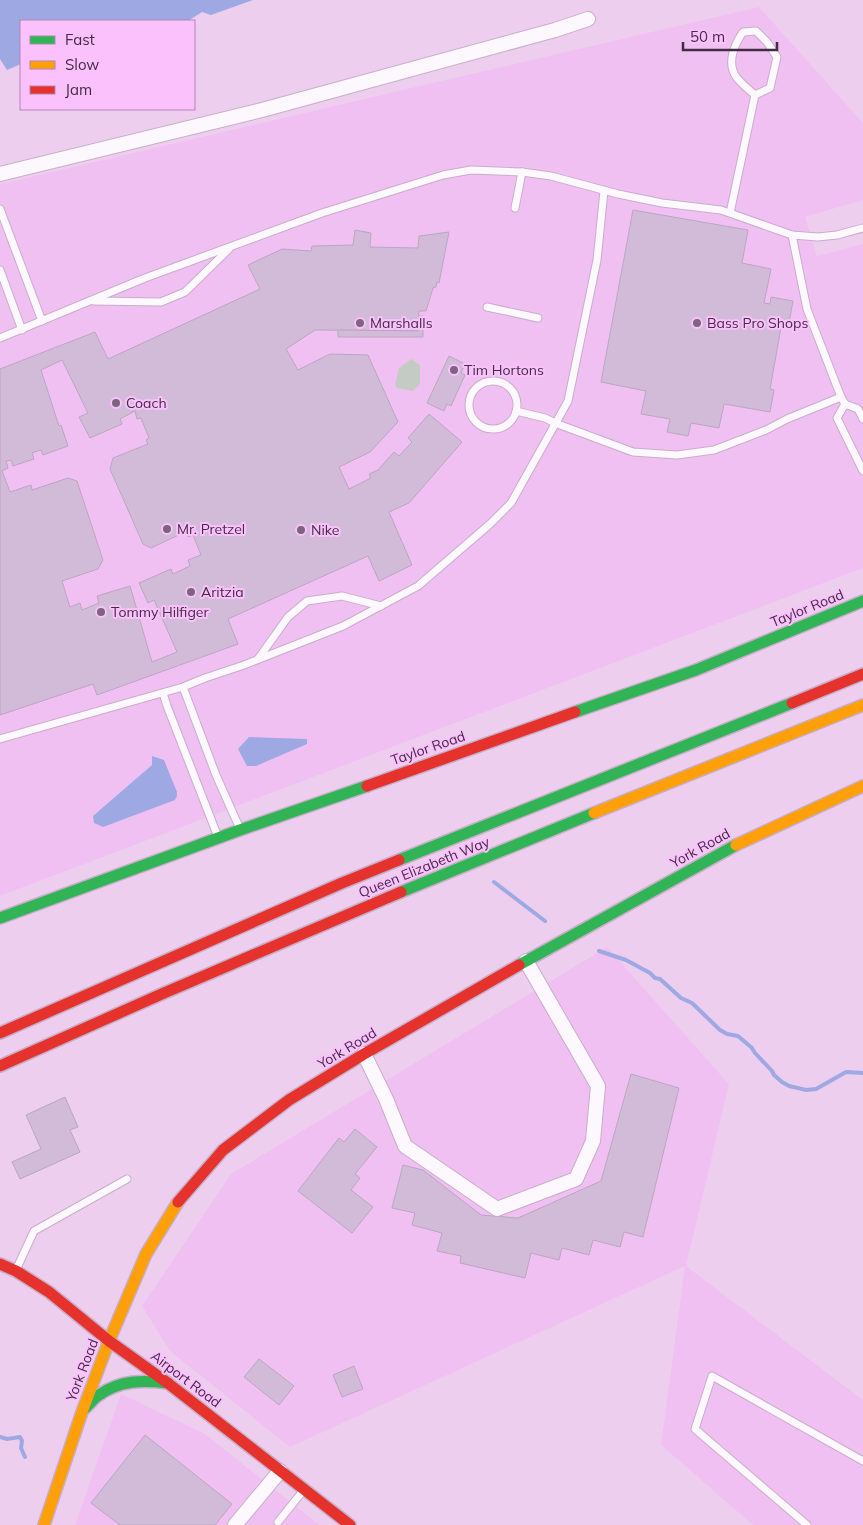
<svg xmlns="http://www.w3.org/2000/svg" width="863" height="1525" font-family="Mulish,sans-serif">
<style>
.built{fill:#f1c0f2}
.green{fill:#c3cbc4}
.water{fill:#9ea9e4}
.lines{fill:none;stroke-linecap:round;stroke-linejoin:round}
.stream{stroke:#9ea9e4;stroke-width:4}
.building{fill:#d1bbd8;stroke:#bba6c2;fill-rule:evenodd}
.lane-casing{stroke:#c7aec8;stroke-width:9}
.street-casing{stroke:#c7aec8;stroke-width:16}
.fast-casing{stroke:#c7aec8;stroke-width:14}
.slow-casing{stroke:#c7aec8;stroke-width:14}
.jam-casing{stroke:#c7aec8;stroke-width:14}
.lane{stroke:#fcf8fd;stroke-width:7}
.street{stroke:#fcf8fd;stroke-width:14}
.fast{stroke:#30b455;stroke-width:11}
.slow{stroke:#ff9f0a;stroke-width:11}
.jam{stroke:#e5322d;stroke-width:11}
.poi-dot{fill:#7e647f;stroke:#fbc1fc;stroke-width:2}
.labels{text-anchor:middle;stroke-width:4;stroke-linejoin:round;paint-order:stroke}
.poi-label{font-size:14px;fill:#422b43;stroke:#fbc1fc;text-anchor:start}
.street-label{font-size:14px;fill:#422b43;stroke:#fbc1fc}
</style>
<rect width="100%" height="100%" fill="#eeceef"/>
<g class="built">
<path d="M759,7L863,123V200L805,217L817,256L863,244V568L0,896V184Z"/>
<path d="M607,947L729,1084L686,1266L863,1400V1525H753L661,1445L685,1266L290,1447L170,1351L142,1306L231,1174Z"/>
<path d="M121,1394L205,1434L319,1525H75Z"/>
</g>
<path class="green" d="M411,359L420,365V384L413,391L397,388L395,385L399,368Z"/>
<g class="water">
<path d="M0,0H253L211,15L202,12L188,21H21V64L7,70L0,59Z"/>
<path d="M249,737L307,739V744L256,766H247L238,749Z"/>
<path d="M152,756L164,760L177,792V796L175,800L103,827L94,823L93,816L152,765Z"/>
</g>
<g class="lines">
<g class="stream">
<path d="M494,882L545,921"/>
<path d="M599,951L626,960L650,973L655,978L660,979L681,998L692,1003L720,1030L727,1034L738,1036L752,1048L755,1053L772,1071L774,1075L782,1082L789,1086L806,1090L816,1089L846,1072L863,1073"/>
<path d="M0,1437L7,1439L20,1437L22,1441L21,1448L25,1457"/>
</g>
</g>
<g class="building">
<path d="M633,210L748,230L742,263L771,269L764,303L770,304L771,297L793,301L789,323L782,322L770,389L774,390L770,412L724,404L719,428L691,423L688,436L667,432L670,419L641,414L646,391L601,382Z"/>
<path d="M355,230L371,233L370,247L418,248L419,236L449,232L439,283L437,282L436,287L433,288L426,311H419L418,331L315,330L286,349L298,370L330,354L368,355L398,422L370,452L339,467L349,489L371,478L369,474L378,470L394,452L399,456L412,442L408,438L429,414L462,442L409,503L389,512L412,565L379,581L368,556L228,619L238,644L97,695L93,684L0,715V369L95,332L108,359L260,289L248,265L282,249L311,251L312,246L353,245ZM62,360L88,413L79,417L90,438L122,424L120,419L135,411L137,419L141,418L149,438L146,440L148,444L113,458L110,469L143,544L151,548L185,532L188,537L193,535L201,555L188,560L190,566L173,574L171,569L139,583L148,603L154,600L177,652L152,662L130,586L97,596L99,603L82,610L80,603L70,607L62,581L98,569L103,560L77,481L68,478L32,490L31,485L10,492L2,471L8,468L6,461L11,460L13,466L34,459L32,453L41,450L43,455L68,446L61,425L59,426L41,370Z"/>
<path d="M419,316H423V337H338V330L418,331Z"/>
<path d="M449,356L465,364L461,373L465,375L451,406L447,404L444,411L427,403Z"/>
<path d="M631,1074L679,1088L643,1237L624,1232L620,1247L593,1240L589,1255L562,1248L559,1260L531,1253L525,1278L460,1263L461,1256L437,1251L442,1233L412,1225L415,1213L392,1208L403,1165L423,1170L481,1215L518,1218L601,1181Z"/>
<path d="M65,1097L78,1127L70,1130L80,1152L20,1179L12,1162L41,1149L26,1115Z"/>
<path d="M355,1129L377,1147L355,1174L360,1178L351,1190L373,1207L352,1233L298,1191L339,1138L344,1142Z"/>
<path d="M259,1359L294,1386L279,1405L244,1377Z"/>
<path d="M354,1366L363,1389L342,1397L333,1375Z"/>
<path d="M145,1435L232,1504L215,1525H120L91,1503Z"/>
</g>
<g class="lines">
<g class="lane-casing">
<g id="lane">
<path d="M756,31L767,42L777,57L770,88L755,95C749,90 742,84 737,78C726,64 734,45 743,32Z"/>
<path d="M515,208L522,172"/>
<path d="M0,209L42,321"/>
<path d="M730,213L755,95"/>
<path d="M792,235L807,309L841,397L845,404L858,409L863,419"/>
<path d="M0,270L22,330"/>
<path d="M94,301L161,302L185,292L229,249"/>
<path d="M487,307L538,318"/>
<path d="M0,338L145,278L322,213L443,175L471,170L522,172L551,176L618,194L662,203L721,210L792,235L818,237L837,235L863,228"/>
<circle cx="493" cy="405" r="24"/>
<path d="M845,404L837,418L863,471"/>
<path d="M516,411L545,418L555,423L633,452L677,455L714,450L766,430L787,419L841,397"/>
<path d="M258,659L288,617L307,601L342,596L381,606"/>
<path d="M183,687L216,775L240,829"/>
<path d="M163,693L167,706L218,837"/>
<path d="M0,739L183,687L205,678L244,665L343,626L418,586L490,524L511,503L568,401L597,260L604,191"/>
<path d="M16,1270L34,1231L127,1179"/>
<path d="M278,1522L303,1491"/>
<path d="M807,1525L695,1429L712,1376L863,1461"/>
</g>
</g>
<g class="street-casing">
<g id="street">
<path d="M0,174L262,110L555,30L588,19"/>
<path d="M364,1054L386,1099L405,1146L497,1209L576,1179L593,1141L598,1086L526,961"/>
<path d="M235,1525L280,1471"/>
</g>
</g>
<g class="fast-casing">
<g id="fast">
<path d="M575,712L696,670L863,601"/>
<path d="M399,860L792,703"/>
<path d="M401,892L594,813"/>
<path d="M0,918L240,830L367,786"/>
<path d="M519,965L736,845"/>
<path d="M84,1409C89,1405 93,1399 99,1395C120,1380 143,1380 168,1383"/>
</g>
</g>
<g class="slow-casing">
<g id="slow">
<path d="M594,813L863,705"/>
<path d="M736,845L863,786"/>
<path d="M44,1525L82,1412L109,1341L146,1254L178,1202"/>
</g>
</g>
<g class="jam-casing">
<g id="jam">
<path d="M792,703L863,674"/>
<path d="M367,786L575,712"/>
<path d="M0,1033L342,883L399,860"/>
<path d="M0,1066L164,993L401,892"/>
<path d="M178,1202L223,1150L289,1100L364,1054L519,965"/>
<path d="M0,1264L16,1271L49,1292L109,1341L169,1384L350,1525"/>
</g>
</g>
<use href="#lane" class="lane"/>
<use href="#street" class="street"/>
<use href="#fast" class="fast"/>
<use href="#slow" class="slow"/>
<use href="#jam" class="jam"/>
</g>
<g class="poi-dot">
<circle cx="360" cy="323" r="5"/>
<circle cx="697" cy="323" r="5"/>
<circle cx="454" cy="370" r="5"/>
<circle cx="116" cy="403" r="5"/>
<circle cx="167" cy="529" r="5"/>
<circle cx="301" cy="530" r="5"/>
<circle cx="191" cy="592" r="5"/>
<circle cx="101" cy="612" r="5"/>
</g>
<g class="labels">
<g class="poi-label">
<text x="370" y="328">Marshalls</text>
<text x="707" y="328">Bass Pro Shops</text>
<text x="464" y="375">Tim Hortons</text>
<text x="126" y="408">Coach</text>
<text x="177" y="534">Mr. Pretzel</text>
<text x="311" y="535">Nike</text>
<text x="201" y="597">Aritzia</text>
<text x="111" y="617">Tommy Hilfiger</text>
</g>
<g class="street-label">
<text transform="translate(807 608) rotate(-22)" y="5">Taylor Road</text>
<text transform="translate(428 748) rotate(-19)" y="5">Taylor Road</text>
<text transform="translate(700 848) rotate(-29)" y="5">York Road</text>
<text transform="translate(424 867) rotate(-22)" y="5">Queen Elizabeth Way</text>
<text transform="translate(347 1048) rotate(-31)" y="5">York Road</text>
<text transform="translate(82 1370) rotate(-69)" y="5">York Road</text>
<text transform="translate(186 1379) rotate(37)" y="5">Airport Road</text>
</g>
</g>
<rect x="20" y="20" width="175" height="90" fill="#fbc1fc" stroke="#b185b2"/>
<rect x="30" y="36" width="25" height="8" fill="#30b455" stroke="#b185b2"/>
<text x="65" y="45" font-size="15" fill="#422b43">Fast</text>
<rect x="30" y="61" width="25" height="8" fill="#ff9f0a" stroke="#b185b2"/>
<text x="65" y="70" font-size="15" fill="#422b43">Slow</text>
<rect x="30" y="86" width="25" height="8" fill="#e5322d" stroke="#b185b2"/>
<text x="65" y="95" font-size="15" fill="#422b43">Jam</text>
<path d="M683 42v8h94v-8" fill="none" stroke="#422b43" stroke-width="2.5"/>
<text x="690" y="42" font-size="15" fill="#422b43" stroke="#fbc1fc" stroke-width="4" paint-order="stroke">50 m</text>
</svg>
